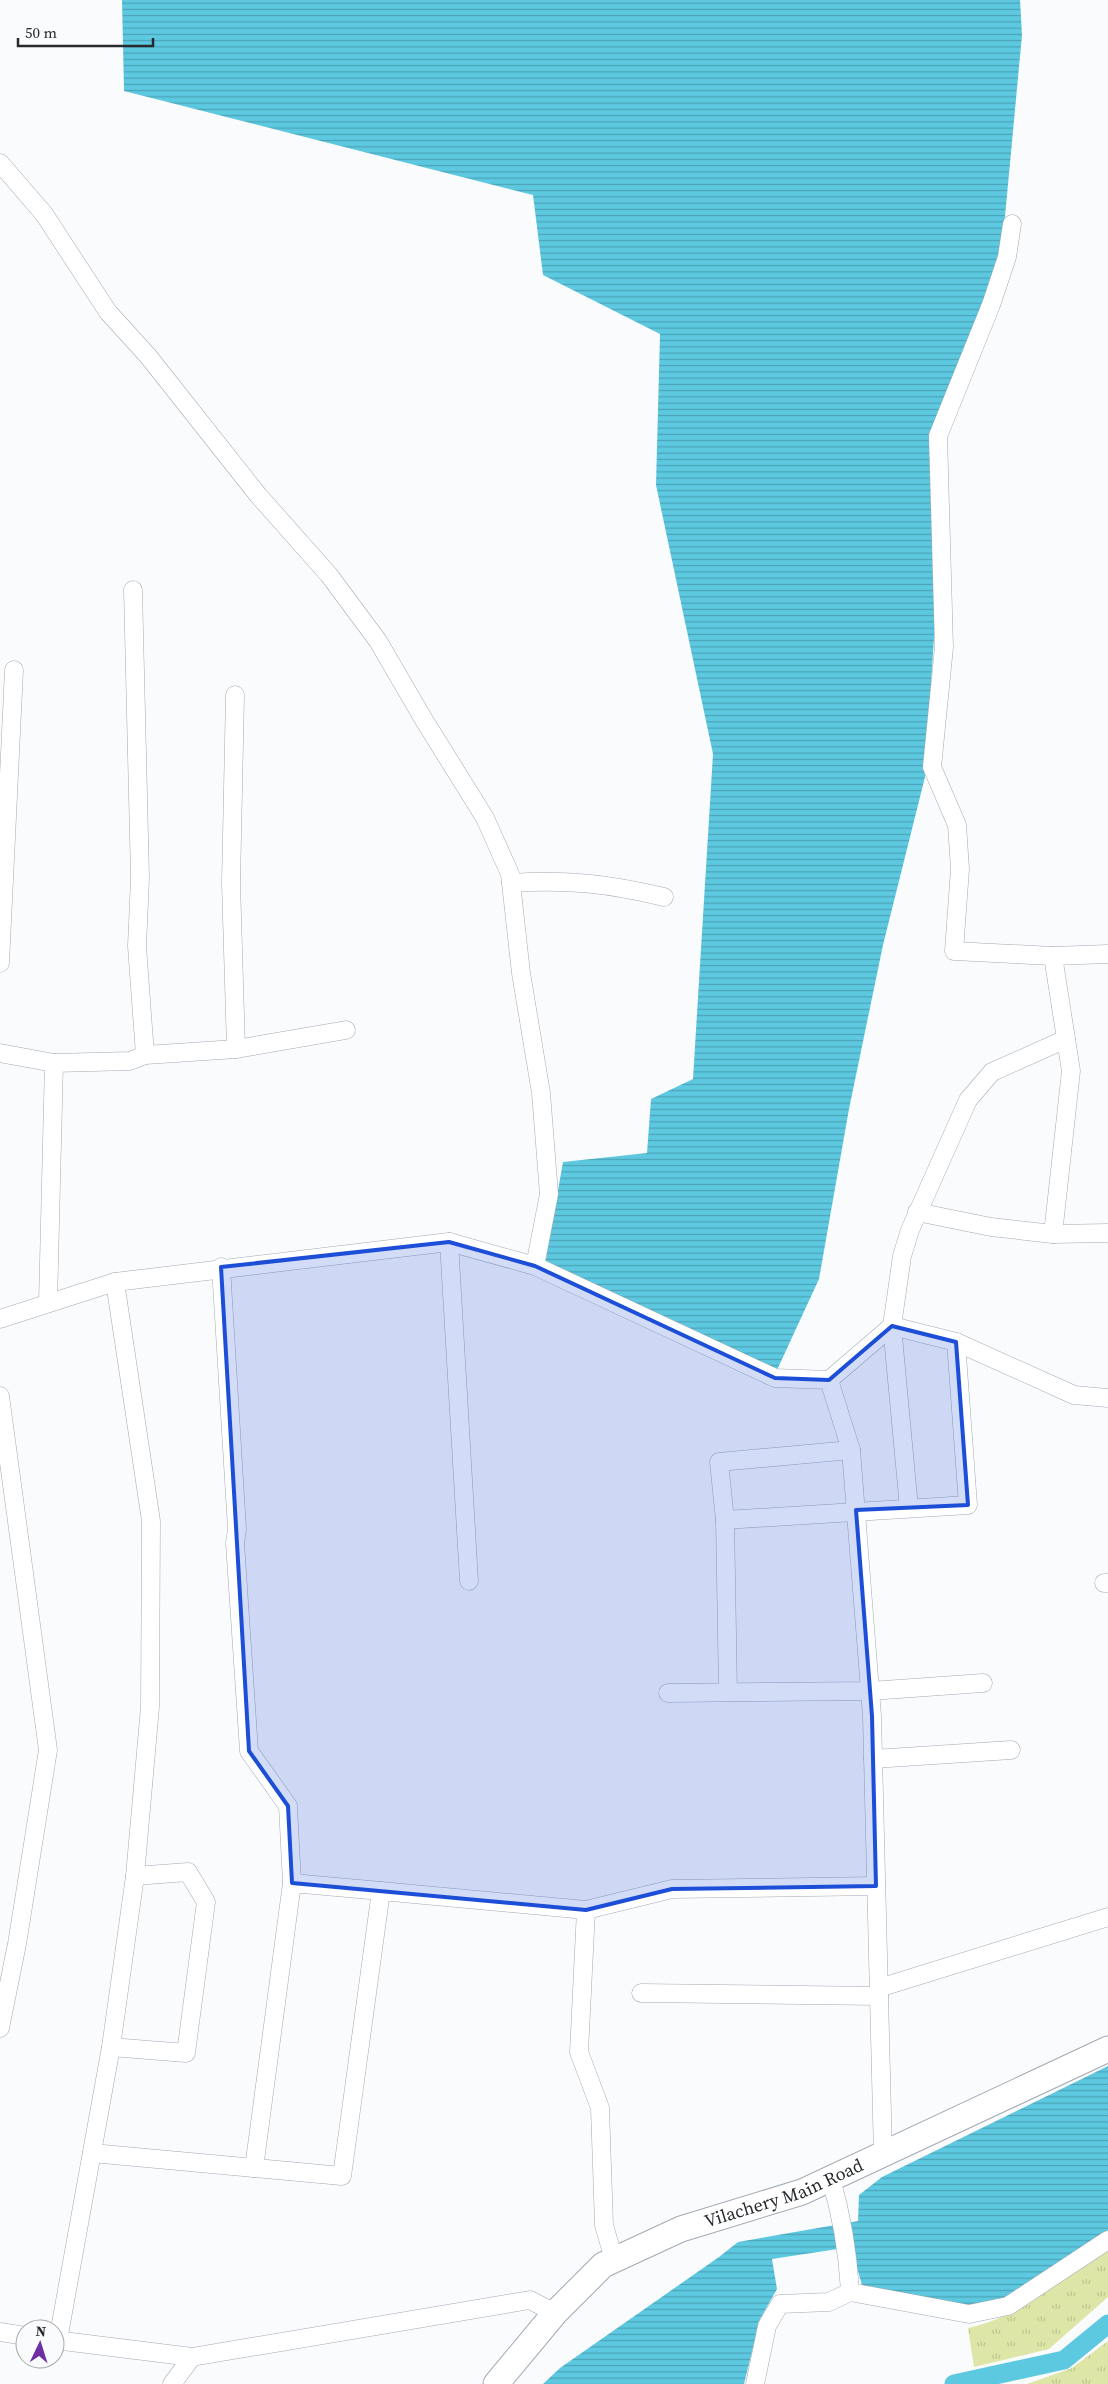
<svg xmlns="http://www.w3.org/2000/svg" width="1108" height="2384" font-family="'Source Serif 4',serif">
<style>
.grass{fill:url(#grass-tufts)}
.water{fill:url(#water-rules)}
.lines{fill:none;stroke-linecap:round;stroke-linejoin:round}
.canal{stroke:#5dc9e1;stroke-width:19}
.street-casing{stroke:#a3aab3;stroke-width:19}
.secondary-casing{stroke:#a3aab3;stroke-width:27}
.street{stroke:#fff;stroke-width:18}
.secondary{stroke:#fff;stroke-width:25}
.marked{fill:#1d4ed8;fill-opacity:0.2;stroke:#1d4ed8;stroke-width:4;stroke-linejoin:round}
.labels{text-anchor:middle;stroke-width:5;stroke-linejoin:round;paint-order:stroke}
.street-label{font-size:18px;fill:#272a2d;stroke:#fafbfd}
</style>
<defs>
<pattern id="grass-tufts" width="24" height="20" patternUnits="userSpaceOnUse" patternTransform="scale(1.25)"><rect width="24" height="20" fill="#dee6a7"/><path d="M3 7l-1-3M5 7V3M7 7l1-3M15 17l-1-3M17 17v-4M19 17l1-3" fill="none" stroke="#bec590"/></pattern>
<pattern id="water-rules" width="6" height="5" patternUnits="userSpaceOnUse" patternTransform="scale(1.25)"><rect width="6" height="5" fill="#5dc9e1"/><path d="M0 2.5h6" fill="none" stroke="#4da3b7"/></pattern>
</defs>
<rect width="100%" height="100%" fill="#fafbfd"/>
<g class="grass">
<path d="M1108,2245V2297L1049,2349L974,2367L968,2328C1022,2317 1065,2277 1108,2245Z"/>
<path d="M1108,2341V2384H1027L1072,2368Z"/>
</g>
<g class="water">
<path d="M122,0H1020L1022,35L1001,259L931,437L940,545L925,777L883,945L849,1109L819,1279L777,1370L545,1264L563,1162L647,1153L651,1099L693,1079L713,754L656,485L660,334L543,275L533,195L124,91Z"/>
<path d="M1108,2066V2237L1024,2294L971,2310L864,2292L851,2247L772,2259L777,2289L760,2319L744,2384H543L560,2368L719,2257L738,2242L858,2221L859,2195L882,2177Z"/>
</g>
<g class="lines">
<path class="canal" d="M954,2384L1064,2360L1108,2324"/>
<g class="street-casing">
<g id="street">
<path d="M0,163L44,214L108,312L148,356L258,495L329,575L378,641L424,720L485,818L510,874L521,973L541,1093L549,1194L535,1266"/>
<path d="M1012,224L1007,257L991,305L938,436L944,647L932,767L957,825L960,869L954,951L1053,956"/>
<path d="M133,590L140,878L137,946L145,1055"/>
<path d="M235,695L231,883L236,1049"/>
<path d="M511,883C568,879 609,884 664,897"/>
<path d="M1108,954L1053,956L1071,1071L1053,1234L1108,1233"/>
<path d="M0,963L14,670"/>
<path d="M0,1053L54,1063L130,1061L145,1055L236,1049L346,1030"/>
<path d="M917,1212L991,1227L1053,1234"/>
<path d="M449,1242L469,1581"/>
<path d="M221,1267L237,1529L235,1543L249,1751L288,1806L292,1883"/>
<path d="M48,1303L54,1063"/>
<path d="M0,1319L115,1282L449,1242L535,1266L775,1378L829,1380L851,1450L872,1716L883,2155"/>
<path d="M829,1380L892,1326L956,1342L1074,1395L1108,1398"/>
<path d="M0,1396L48,1750L17,1944L0,2028"/>
<path d="M851,1450L719,1462L725,1520L968,1505L956,1342"/>
<path d="M909,1508L892,1326L902,1256L910,1230L968,1100L992,1072L1066,1039"/>
<path d="M725,1520L728,1692"/>
<path d="M1104,1583H1108"/>
<path d="M668,1693L870,1691L983,1683"/>
<path d="M873,1759L1011,1750"/>
<path d="M586,1910L579,2052L600,2108L604,2225L614,2260"/>
<path d="M879,1988L1108,1917"/>
<path d="M641,1993L879,1996"/>
<path d="M111,2047L135,1876"/>
<path d="M92,2153L342,2176L381,1891L586,1910L672,1889L876,1886"/>
<path d="M254,2168L292,1883L381,1891"/>
<path d="M850,2292L969,2314L1008,2306L1108,2240"/>
<path d="M0,2332L25,2336"/>
<path d="M55,2340L192,2357"/>
<path d="M58,2340L111,2047L186,2053L206,1902L188,1872L135,1876L150,1707L151,1521L115,1282"/>
<path d="M172,2384L192,2357L530,2300L555,2313"/>
<path d="M755,2384L767,2326L780,2304L829,2302L850,2292C848,2253 842,2217 831,2179"/>
</g>
</g>
<g class="secondary-casing">
<g id="secondary">
<path id="s1" d="M496,2384L555,2313L603,2265L681,2229L802,2192L1108,2049"/>
</g>
</g>
<use href="#street" class="street"/>
<use href="#secondary" class="secondary"/>
</g>
<path class="marked" d="M449,1242L535,1266L775,1378L829,1380L892,1326L956,1342L968,1505L856,1510L872,1716L876,1886L672,1889L586,1910L292,1883L288,1806L249,1751L221,1267Z"/>
<g class="labels">
<g class="street-label">
<text dy="6" stroke="none"><textPath href="#s1" startOffset="355">Vilachery Main Road</textPath></text>
</g>
</g>
<g transform="translate(40 2344) rotate(4)"><circle r="24" fill="#fafbfd" stroke="#a6a7aa"/>
<path d="M0-4L9 19L0 12L-9 19Z" fill="#6e2fa4"/>
<text y="-8" font-size="14" font-weight="bold" text-anchor="middle" fill="#272a2d">N</text>
</g>
<path d="M18 38v8h135v-8" fill="none" stroke="#272a2d" stroke-width="2.5"/>
<text x="25" y="38" font-size="15" fill="#272a2d" stroke="#fafbfd" stroke-width="4" paint-order="stroke">50 m</text>
</svg>
